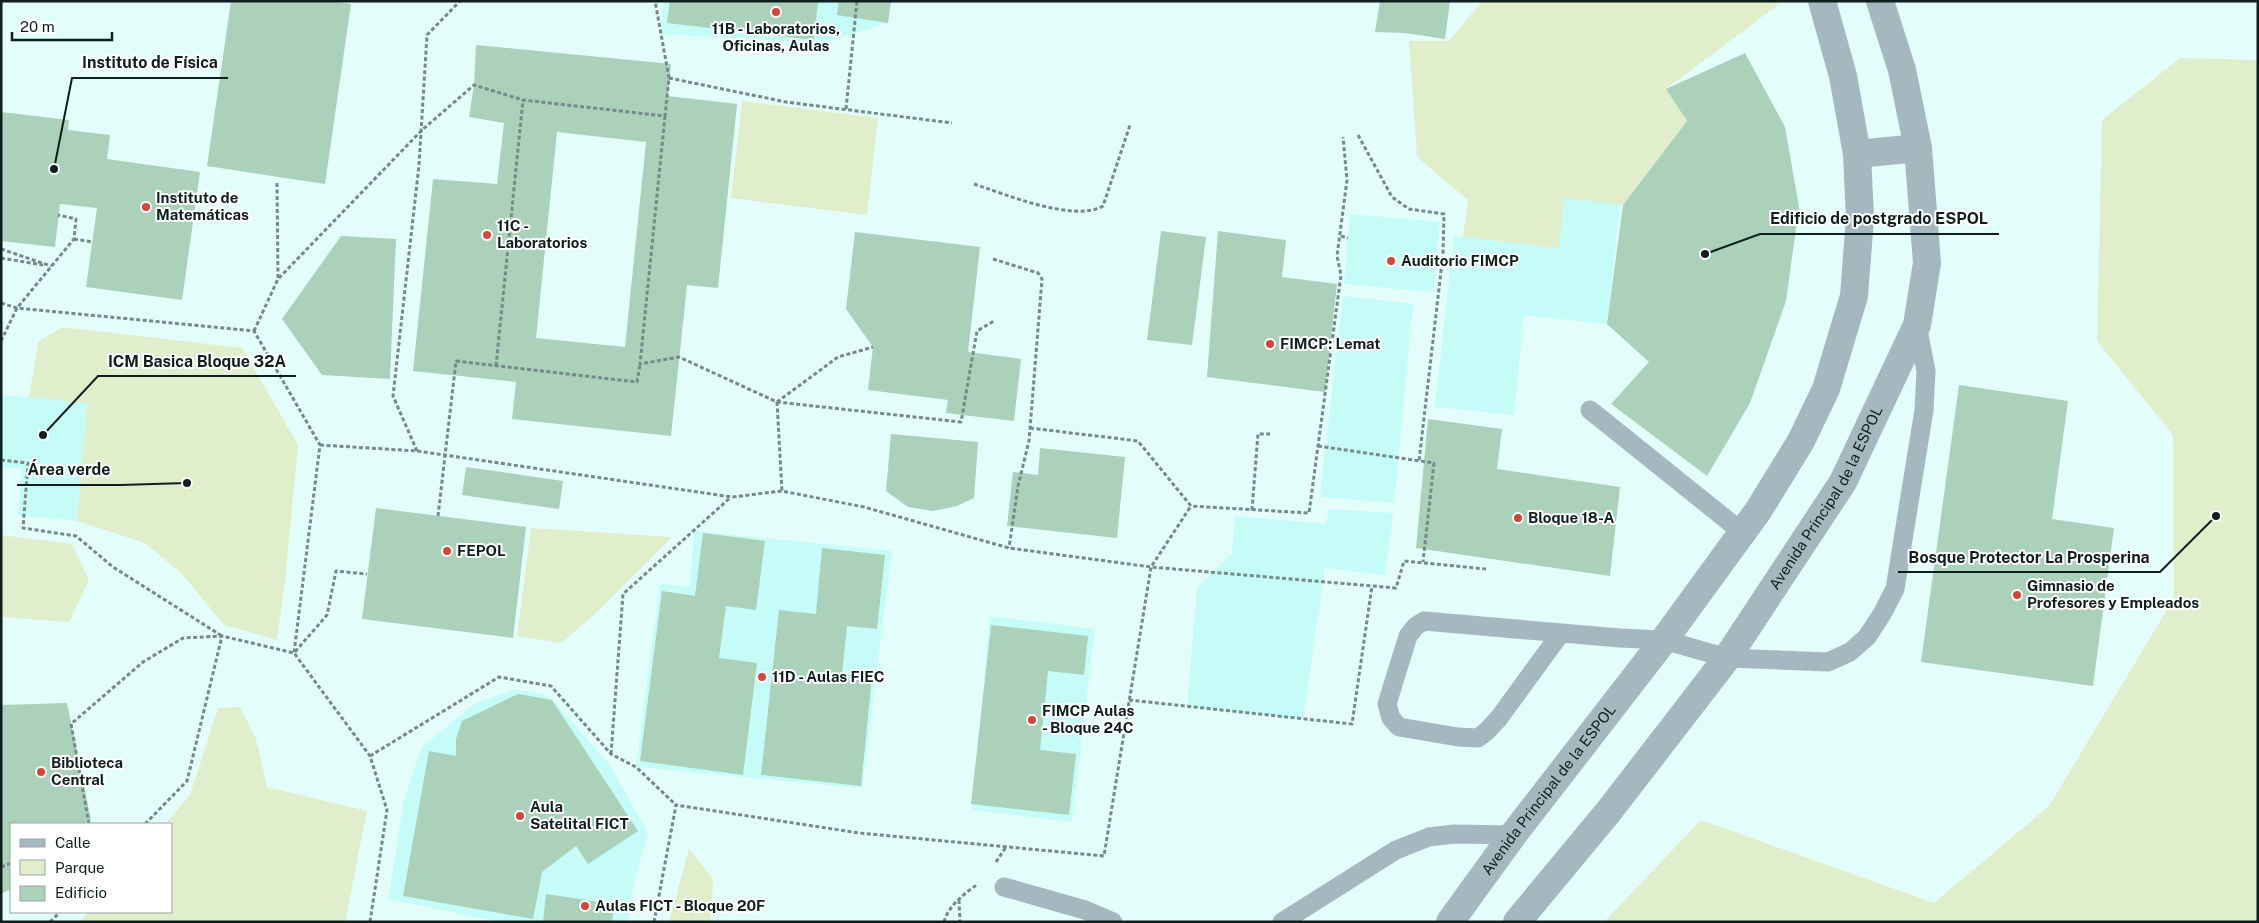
<svg xmlns="http://www.w3.org/2000/svg" width="2259" height="923" font-family="'Public Sans',sans-serif">
<style>
.built{fill:#c5fcf8}
.green{fill:#e0eecb}
.building{fill:#abd1ba;fill-rule:evenodd}
.lines{fill:none;stroke-linecap:round;stroke-linejoin:round}
.path{stroke:#758a89;stroke-width:3;stroke-dasharray:4 2.5;stroke-linecap:butt}
.service{stroke:#a5b7bf;stroke-width:19}
.tertiary{stroke:#a5b7bf;stroke-width:28}
.poi-dot{fill:#d4463c;stroke:#fff;stroke-width:2}
.labels{text-anchor:middle;stroke-width:4;stroke-linejoin:round;paint-order:stroke}
.poi-label{font-size:15px;font-weight:bold;fill:#0e1f1e;stroke:#fff;text-anchor:start}
.street-label{font-size:15px;fill:#0e1f1e;stroke:#fff}
.leader{fill:none;stroke:#0e1f1e;stroke-width:2}
.callout-dot{fill:#0e1f1e;stroke:#fff;stroke-width:2}
.callout-label{font-size:16px;text-anchor:middle;font-weight:bold;fill:#0e1f1e;stroke:#fff;stroke-width:4;stroke-linejoin:round;paint-order:stroke}
</style>
<rect width="100%" height="100%" fill="#e3fdfb"/>
<g class="built">
<path d="M663,1H891L888,23L823,43L661,34Z"/>
<path d="M1564,197L1620,204L1607,324L1524,315L1514,415L1435,407L1454,236L1558,248Z"/>
<path d="M1350,214L1440,222L1434,292L1344,284Z"/>
<path d="M1343,296L1413,304L1394,503L1320,497Z"/>
<path d="M1,395L87,402L77,521L18,515L22,469L1,467Z"/>
<path d="M1329,509L1393,513L1385,575L1325,568L1303,719L1187,707L1197,588L1232,553L1235,516L1326,524Z"/>
<path d="M694,531L892,551L862,788L636,767L660,583L690,587Z"/>
<path d="M990,616L1095,629L1072,822L972,810Z"/>
<path d="M515,689L549,696L609,764L648,833L632,891L628,922H500L388,899L404,800L421,748L474,704Z"/>
</g>
<g class="green">
<path d="M1482,1H1783L1666,89L1687,121L1623,205L1564,198L1559,248L1463,237L1468,200L1417,157L1409,41H1449Z"/>
<path d="M2180,58L2258,60V922H1604L1701,820L1934,903L2049,806L2174,598L2173,435L2097,341L2102,120Z"/>
<path d="M742,101L878,118L867,215L731,198Z"/>
<path d="M62,327L242,348L298,445L285,581L277,640L224,625L182,574L145,543L77,521L87,403L29,397L38,342Z"/>
<path d="M531,528L672,537L599,610L561,643L517,636Z"/>
<path d="M1,535L72,544L89,580L69,622L1,617Z"/>
<path d="M240,707L256,739L267,787L367,811L345,922H79L88,912H171V824H165L190,795L218,708Z"/>
<path d="M689,849L713,879L711,922H669Z"/>
</g>
<g class="building">
<path d="M231,1H331L351,4L325,184L207,166Z"/>
<path d="M670,1H818L814,40L667,23Z"/>
<path d="M839,1H891L888,23L837,15Z"/>
<path d="M1380,1H1450L1445,39L1405,33L1375,32Z"/>
<path d="M476,45L671,64L668,96L737,104L718,288L687,285L671,436L512,419L516,382L413,371L433,179L497,184L504,123L469,117L474,85ZM557,132L646,142L625,347L536,338Z"/>
<path d="M1745,53L1785,127L1799,207L1786,301L1750,403L1707,476L1611,404L1649,362L1607,324L1623,205L1687,121L1666,89Z"/>
<path d="M1,112L69,120L68,130L110,135L107,159L200,172L182,300L86,287L97,208L60,204L55,247L1,241Z"/>
<path d="M1161,231L1206,237L1192,345L1147,340Z"/>
<path d="M1218,231L1286,240L1282,277L1337,284L1325,392L1207,377Z"/>
<path d="M855,232L980,247L968,352L1021,359L1014,421L946,413L948,400L868,390L873,347L846,309Z"/>
<path d="M341,236L396,239L390,379L322,375L282,319Z"/>
<path d="M1959,385L2068,401L2052,519L2114,528L2093,686L1921,662Z"/>
<path d="M1428,419L1502,429L1497,469L1620,487L1610,576L1416,548Z"/>
<path d="M891,434L978,442L974,498L957,506L933,511L908,507L886,491Z"/>
<path d="M1040,448L1125,457L1117,538L1007,526L1013,472L1038,475Z"/>
<path d="M466,467L563,481L559,509L462,495Z"/>
<path d="M376,508L526,527L513,638L362,619Z"/>
<path d="M703,533L765,541L756,610L726,606L719,658L757,663L743,775L640,761L662,591L695,596Z"/>
<path d="M822,548L885,555L877,629L847,626L842,674L872,677L861,786L761,775L779,610L816,614Z"/>
<path d="M991,625L1088,636L1084,675L1048,671L1040,750L1076,754L1069,815L971,804Z"/>
<path d="M518,694L552,700L638,831L588,864L576,846L542,872L533,919L403,896L429,751L456,756V739L462,721Z"/>
<path d="M67,703L91,820L81,824H11V889L1,894V705Z"/>
<path d="M546,894L614,904L612,922H543Z"/>
</g>
<g class="lines">
<g class="path">
<path d="M669,78L786,102L952,123"/>
<path d="M846,109L857,1"/>
<path d="M665,116L640,364L679,357L777,402L961,422L977,331L994,321"/>
<path d="M1358,135L1392,197L1409,209L1444,214L1443,254L1419,461"/>
<path d="M277,183L278,278"/>
<path d="M974,184C1005,194 1074,223 1103,206L1130,125"/>
<path d="M1341,236L1348,238"/>
<path d="M74,239L93,242"/>
<path d="M1,249L51,266"/>
<path d="M1,258L43,265"/>
<path d="M993,259L1038,273L1042,279L1029,441L1018,486L1009,548"/>
<path d="M1,303L17,308L254,331L320,445L294,653L327,615L336,571L367,574"/>
<path d="M254,331L278,279L422,130L474,85L523,100L665,116L669,78L655,1"/>
<path d="M1,341L17,308L74,239L76,219L58,215"/>
<path d="M496,366L523,100"/>
<path d="M777,402L838,357L873,347"/>
<path d="M777,402L782,491"/>
<path d="M1030,428L1138,441L1191,506L1309,513L1341,275L1337,256L1347,180L1343,137"/>
<path d="M320,445L417,451L732,497L782,491L864,507L1009,548L1151,567L1396,588L1404,561L1486,569"/>
<path d="M1318,446L1434,463L1423,562"/>
<path d="M417,451L393,396L419,165L427,35L460,1"/>
<path d="M1,460L28,463L23,528L76,536L113,567L222,636"/>
<path d="M1252,510L1258,434H1270"/>
<path d="M438,516L456,361L637,382L640,364"/>
<path d="M1129,700L1352,724L1372,586"/>
<path d="M611,754L623,594L731,497"/>
<path d="M370,756L499,677L551,686L611,754L636,767L676,805"/>
<path d="M89,824L71,724L143,662L183,638L222,636L294,653L370,756L387,810L370,922"/>
<path d="M145,824L187,781L222,636"/>
<path d="M996,862L1006,847"/>
<path d="M1,867L11,863"/>
<path d="M959,900L960,922"/>
<path d="M50,922L60,912"/>
<path d="M654,922L676,805L859,833L1104,856L1151,567L1191,506"/>
<path d="M944,922C948,906 965,893 978,884"/>
</g>
<g class="service">
<path d="M1590,410L1742,532"/>
<path d="M1561,633L1499,718L1487,731L1478,738L1458,737L1399,727L1391,718L1387,704L1408,636L1416,626L1424,621L1620,638L1664,640L1727,658L1828,662L1850,652L1867,637L1882,614L1895,589L1924,410L1926,371L1917,325"/>
<path d="M1004,887L1085,910L1113,922"/>
<path d="M1282,922L1396,850L1429,837L1454,834L1513,835"/>
</g>
<g class="tertiary">
<path d="M1857,154L1918,148"/>
<path id="s1" d="M1450,922L1513,835L1664,640L1758,511L1801,441L1826,389L1854,296L1860,218L1857,154L1843,76L1822,1"/>
<path id="s2" d="M1517,922L1609,811L1727,658L1843,482L1917,325L1927,263L1918,148L1902,70L1880,1"/>
</g>
</g>
<g class="poi-dot">
<circle cx="776" cy="12" r="5"/>
<circle cx="146" cy="207" r="5"/>
<circle cx="487" cy="235" r="5"/>
<circle cx="1391" cy="261" r="5"/>
<circle cx="1270" cy="344" r="5"/>
<circle cx="1518" cy="518" r="5"/>
<circle cx="447" cy="551" r="5"/>
<circle cx="2017" cy="595" r="5"/>
<circle cx="762" cy="677" r="5"/>
<circle cx="1032" cy="720" r="5"/>
<circle cx="41" cy="772" r="5"/>
<circle cx="520" cy="816" r="5"/>
<circle cx="585" cy="906" r="5"/>
</g>
<g class="labels">
<g class="poi-label">
<text x="776" y="34" text-anchor="middle">11B - Laboratorios,<tspan x="776" dy="17">Oficinas, Aulas</tspan></text>
<text x="156" y="203">Instituto de<tspan x="156" dy="17">Matemáticas</tspan></text>
<text x="497" y="231">11C -<tspan x="497" dy="17">Laboratorios</tspan></text>
<text x="1401" y="266">Auditorio FIMCP</text>
<text x="1280" y="349">FIMCP: Lemat</text>
<text x="1528" y="523">Bloque 18-A</text>
<text x="457" y="556">FEPOL</text>
<text x="2027" y="591">Gimnasio de<tspan x="2027" dy="17">Profesores y Empleados</tspan></text>
<text x="772" y="682">11D - Aulas FIEC</text>
<text x="1042" y="716">FIMCP Aulas<tspan x="1042" dy="17">- Bloque 24C</tspan></text>
<text x="51" y="768">Biblioteca<tspan x="51" dy="17">Central</tspan></text>
<text x="530" y="812">Aula<tspan x="530" dy="17">Satelital FICT</tspan></text>
<text x="595" y="911">Aulas FICT - Bloque 20F</text>
</g>
<g class="street-label">
<text dy="5" stroke="none"><textPath href="#s2" startOffset="526">Avenida Principal de la ESPOL</textPath></text>
<text dy="5" stroke="none"><textPath href="#s1" startOffset="165">Avenida Principal de la ESPOL</textPath></text>
</g>
</g>
<path class="leader" d="M54 169L72 78H228M1705 254L1760 234H1999M43 435L98 376H296M187 483L120 485H17M2216 516L2160 572H1898"/>
<g class="callout-dot">
<circle cx="54" cy="169" r="5"/>
<circle cx="1705" cy="254" r="5"/>
<circle cx="43" cy="435" r="5"/>
<circle cx="187" cy="483" r="5"/>
<circle cx="2216" cy="516" r="5"/>
</g>
<g class="callout-label">
<text x="150" y="68">Instituto de Física</text>
<text x="1879" y="224">Edificio de postgrado ESPOL</text>
<text x="197" y="367">ICM Basica Bloque 32A</text>
<text x="69" y="475">Área verde</text>
<text x="2029" y="563">Bosque Protector La Prosperina</text>
</g>
<rect width="2259" height="923" fill="none" stroke="#0e1f1e" stroke-width="5"/>
<rect x="10" y="823" width="162" height="90" fill="#ffffff" stroke="#9fa5a5"/>
<rect x="20" y="839" width="25" height="8" fill="#a5b7bf" stroke="#9fa5a5"/>
<text x="55" y="848" font-size="15" fill="#0e1f1e">Calle</text>
<rect x="20" y="860" width="25" height="15" fill="#e0eecb" stroke="#9fa5a5"/>
<text x="55" y="873" font-size="15" fill="#0e1f1e">Parque</text>
<rect x="20" y="886" width="25" height="15" fill="#abd1ba" stroke="#9fa5a5"/>
<text x="55" y="898" font-size="15" fill="#0e1f1e">Edificio</text>
<path d="M12 32v8h100v-8" fill="none" stroke="#0e1f1e" stroke-width="2.5"/>
<text x="20" y="32" font-size="15" fill="#0e1f1e" stroke="#ffffff" stroke-width="4" paint-order="stroke">20 m</text>
</svg>
